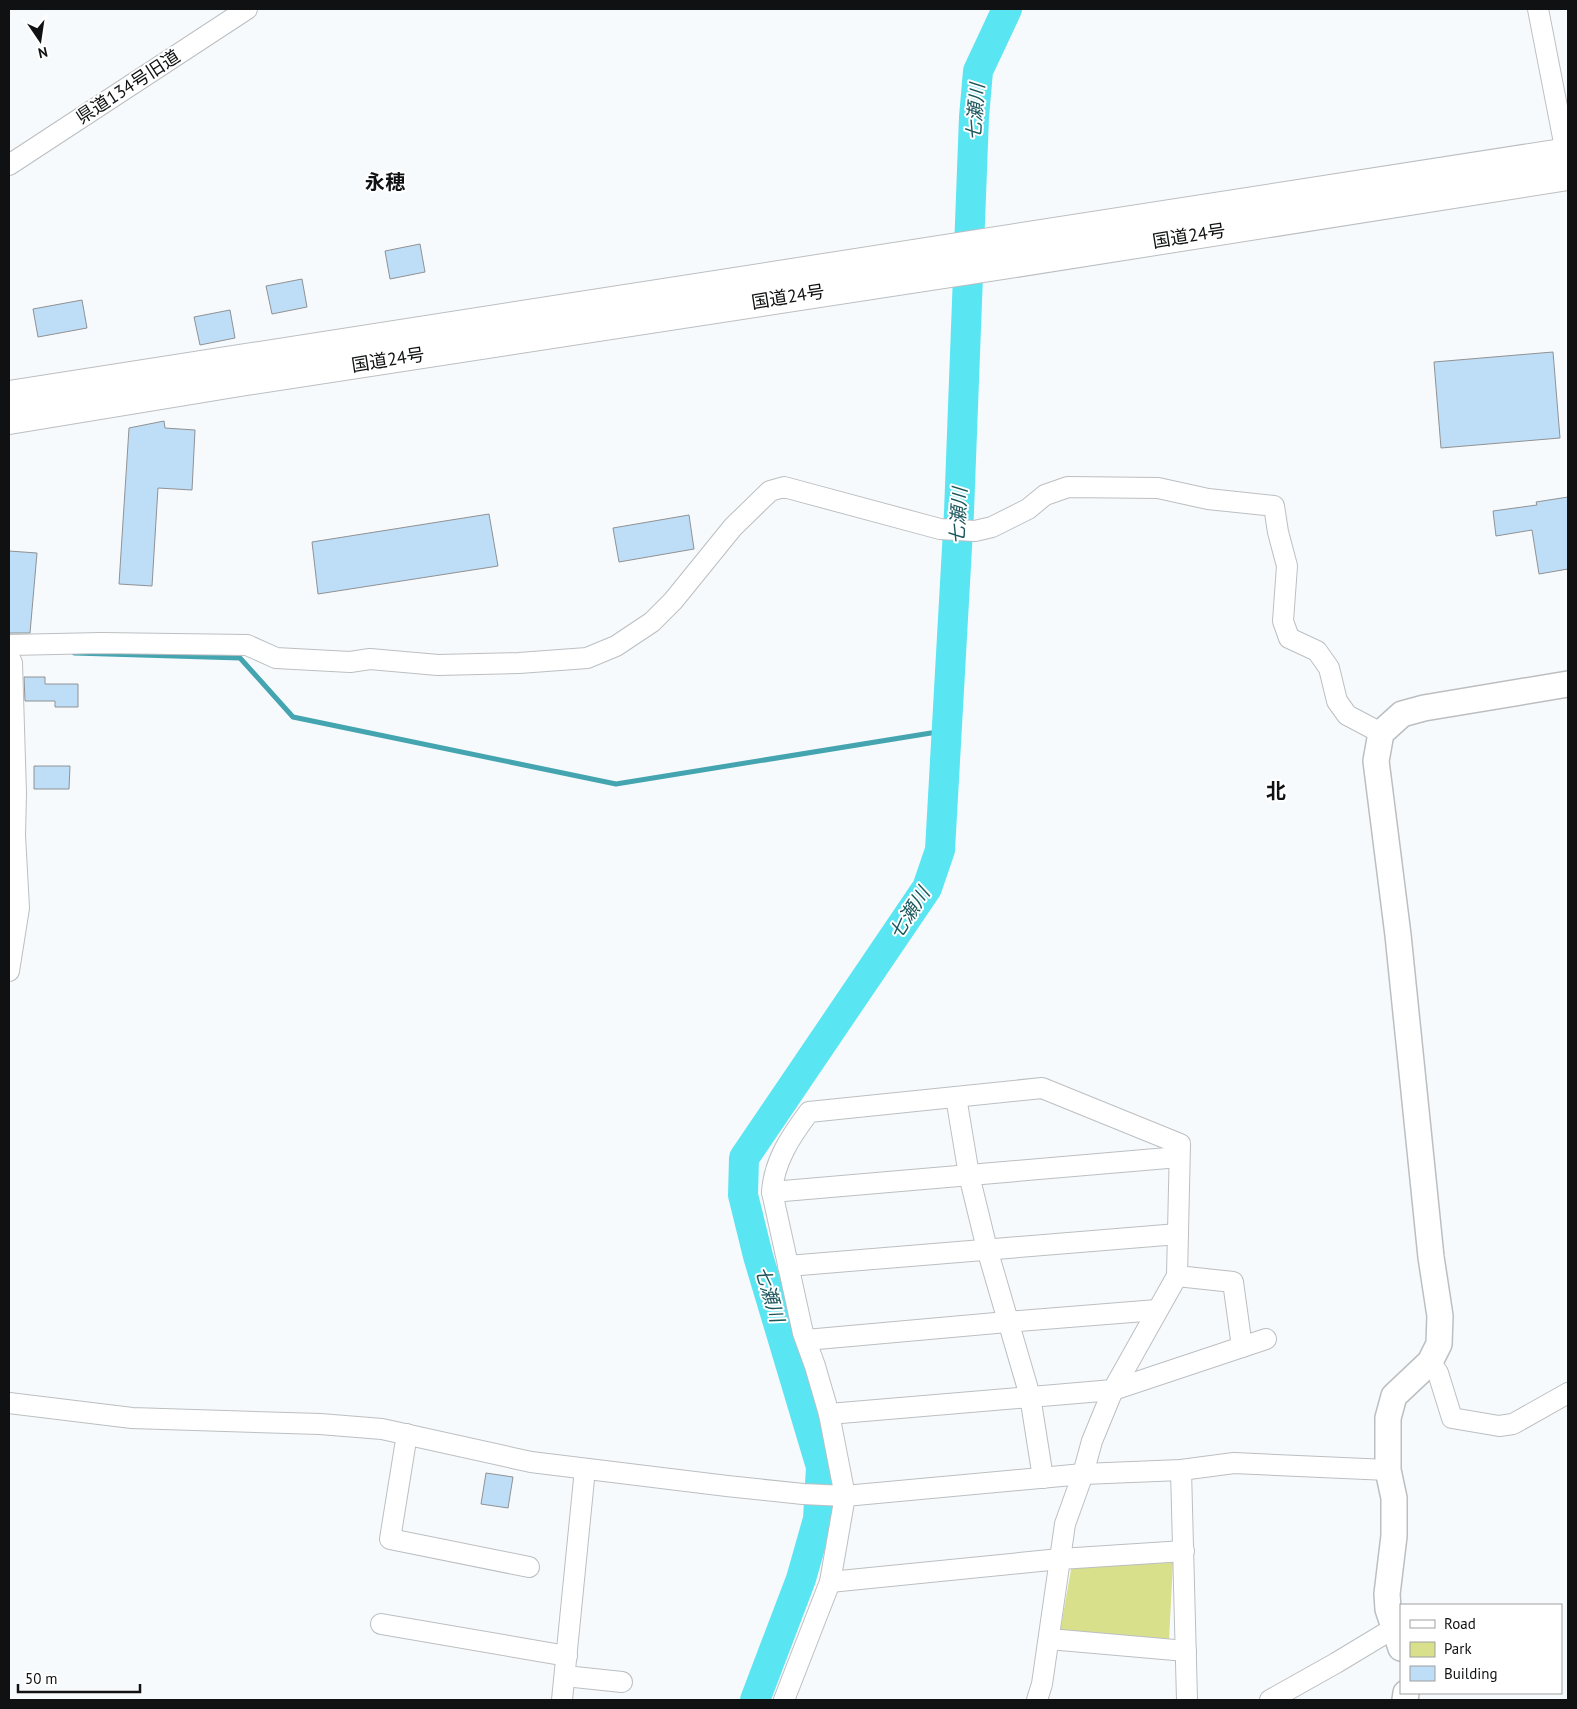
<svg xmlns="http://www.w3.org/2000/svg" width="1577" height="1709" font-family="'PT Sans','Noto Sans JP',sans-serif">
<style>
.green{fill:#d9e08c}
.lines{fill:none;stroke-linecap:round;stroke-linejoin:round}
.stream{stroke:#44a5b0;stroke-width:5}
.river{stroke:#5ae5f3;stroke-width:30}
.building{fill:#beddf6;stroke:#909294}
.minor-casing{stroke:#bcbfc1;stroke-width:22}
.tertiary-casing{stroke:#bcbfc1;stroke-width:28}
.trunk-casing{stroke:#bcbfc1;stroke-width:30}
.minor{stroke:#fff;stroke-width:20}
.tertiary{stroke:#fff;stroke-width:25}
.trunk{stroke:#fff;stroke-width:28}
.labels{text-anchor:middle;stroke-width:4;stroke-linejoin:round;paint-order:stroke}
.street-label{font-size:18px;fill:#101112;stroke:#fff}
.water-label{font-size:19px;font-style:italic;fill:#1c575d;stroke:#fff}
.quarter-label{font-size:20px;font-weight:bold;fill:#101112;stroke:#fff}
</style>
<rect width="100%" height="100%" fill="#f7fafc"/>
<path class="green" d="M1173,1562L1169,1641L1060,1632L1072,1564Z"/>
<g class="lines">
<path class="stream" d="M74,653L240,658L293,717L616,784L931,733L946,732"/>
<path class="river" d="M755,1700L801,1579L818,1519L821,1467L758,1256L743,1195L744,1158L927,888L940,850L959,512L974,117L978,71L1007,9"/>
</g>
<g class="building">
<path d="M420,244L425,272L390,279L385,251Z"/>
<path d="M302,279L307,307L272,314L266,286Z"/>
<path d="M82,300L87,328L38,337L33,309Z"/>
<path d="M230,310L235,338L200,345L194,317Z"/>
<path d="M1553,352L1560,438L1441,448L1434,362Z"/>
<path d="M164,421L165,428L195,430L192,490L158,488L152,586L119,584L129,428Z"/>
<path d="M1568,497V569L1539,574L1532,530L1496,536L1493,511L1537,505L1536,502Z"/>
<path d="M489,514L498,566L318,594L312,542Z"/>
<path d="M689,515L694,549L619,562L613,528Z"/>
<path d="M9,551L37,553L30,633H9Z"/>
<path d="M24,677H45V684H78V707H55V701H25Z"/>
<path d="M34,766H70L69,789H34Z"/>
<path d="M486,1473L513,1477L508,1508L481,1504Z"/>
</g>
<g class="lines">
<g class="minor-casing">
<g id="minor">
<path d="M1538,9L1568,163"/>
<path d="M9,165L247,9"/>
<path d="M9,645L101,643L247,645L276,658L350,662L370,659L438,665L519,663L587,658L616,646L652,622L673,601L733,527L770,491L784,487L940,529L975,531L992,527L1028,509L1045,495L1068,487L1158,488L1208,499L1274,506L1278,532L1287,566L1283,621L1289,638L1317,651L1329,668L1337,701L1347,715L1381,733"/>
<path d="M9,656L12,663L16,793L15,835L19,908L9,971"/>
<path d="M956,1097L969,1175L987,1249L1030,1396L1043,1478"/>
<path d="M772,1192L1179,1157"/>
<path d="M788,1266L1178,1234"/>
<path d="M1177,1276L1233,1282L1242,1347"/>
<path d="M806,1340L1007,1322L1157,1310"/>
<path d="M1430,1362L1438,1373L1452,1418L1499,1426L1513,1424L1568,1393"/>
<path d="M9,1403L132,1418L320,1424L382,1429L531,1462L727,1486L803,1494L845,1496L1083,1474L1181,1470L1234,1463L1388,1470"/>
<path d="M829,1414L1113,1390L1266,1339"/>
<path d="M407,1434L390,1539L529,1567"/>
<path d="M1181,1470L1187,1700"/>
<path d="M830,1582L1060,1559L1184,1551"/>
<path d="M381,1624L567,1656"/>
<path d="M1049,1639L1186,1651"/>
<path d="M565,1676L622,1682"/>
<path d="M562,1700L585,1469"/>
<path d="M784,1700L830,1582L845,1496L829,1414L815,1366L803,1333L772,1192C774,1161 791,1136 809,1112L1042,1088L1180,1144L1177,1276L1113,1390L1092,1441L1083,1474L1065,1524L1042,1684L1037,1700"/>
<path d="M1270,1700L1336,1663L1394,1628"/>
</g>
</g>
<g class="tertiary-casing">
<g id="tertiary">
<path d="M1401,1648L1388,1609L1387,1594L1394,1536V1498L1388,1470V1418L1394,1396L1430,1362L1439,1344L1440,1316L1431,1257L1398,935L1376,761L1381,733L1402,714L1424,708L1568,684"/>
<path d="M1405,1700L1406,1693"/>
</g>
</g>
<g class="trunk-casing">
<g id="trunk">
<path d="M9,395L1568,152"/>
<path d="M9,420L246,381L1003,265L1568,176"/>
</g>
</g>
<use href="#minor" class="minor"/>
<use href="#tertiary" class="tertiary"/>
<use href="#trunk" class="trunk"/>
</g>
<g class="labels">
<g class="street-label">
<text transform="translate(128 87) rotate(-33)" y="6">県道134号旧道</text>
<text transform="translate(1189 236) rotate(-9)" y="6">国道24号</text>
<text transform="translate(788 297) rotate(-9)" y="6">国道24号</text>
<text transform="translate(388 360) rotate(-9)" y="6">国道24号</text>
</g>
<g class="water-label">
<text transform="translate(975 112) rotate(-86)" y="7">七瀬川</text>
<text transform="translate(958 516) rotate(-87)" y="7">七瀬川</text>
<text transform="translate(909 913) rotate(-57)" y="7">七瀬川</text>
<text transform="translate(770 1294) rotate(73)" y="7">七瀬川</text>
</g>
<g class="quarter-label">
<text x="385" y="189">永穂</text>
<text x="1276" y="798">北</text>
</g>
</g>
<rect width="1577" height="1709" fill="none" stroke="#101112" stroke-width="20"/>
<rect x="1400" y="1604" width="162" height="90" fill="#ffffff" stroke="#9fa0a0"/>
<rect x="1410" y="1620" width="25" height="8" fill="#ffffff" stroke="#9fa0a0"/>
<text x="1444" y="1629" font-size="15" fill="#101112">Road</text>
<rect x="1410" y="1642" width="25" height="15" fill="#d9e08c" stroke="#9fa0a0"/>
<text x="1444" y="1654" font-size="15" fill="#101112">Park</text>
<rect x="1410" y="1666" width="25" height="15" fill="#beddf6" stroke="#9fa0a0"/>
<text x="1444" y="1679" font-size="15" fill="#101112">Building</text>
<g transform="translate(40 40) rotate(167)" stroke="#ffffff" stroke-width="4" paint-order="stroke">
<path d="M0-4L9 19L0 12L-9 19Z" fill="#101112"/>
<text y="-8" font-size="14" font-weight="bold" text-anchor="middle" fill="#101112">N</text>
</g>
<path d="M18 1684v8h122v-8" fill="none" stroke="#101112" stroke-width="2.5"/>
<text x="25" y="1684" font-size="15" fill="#101112" stroke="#ffffff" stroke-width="4" paint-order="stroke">50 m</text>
</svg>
